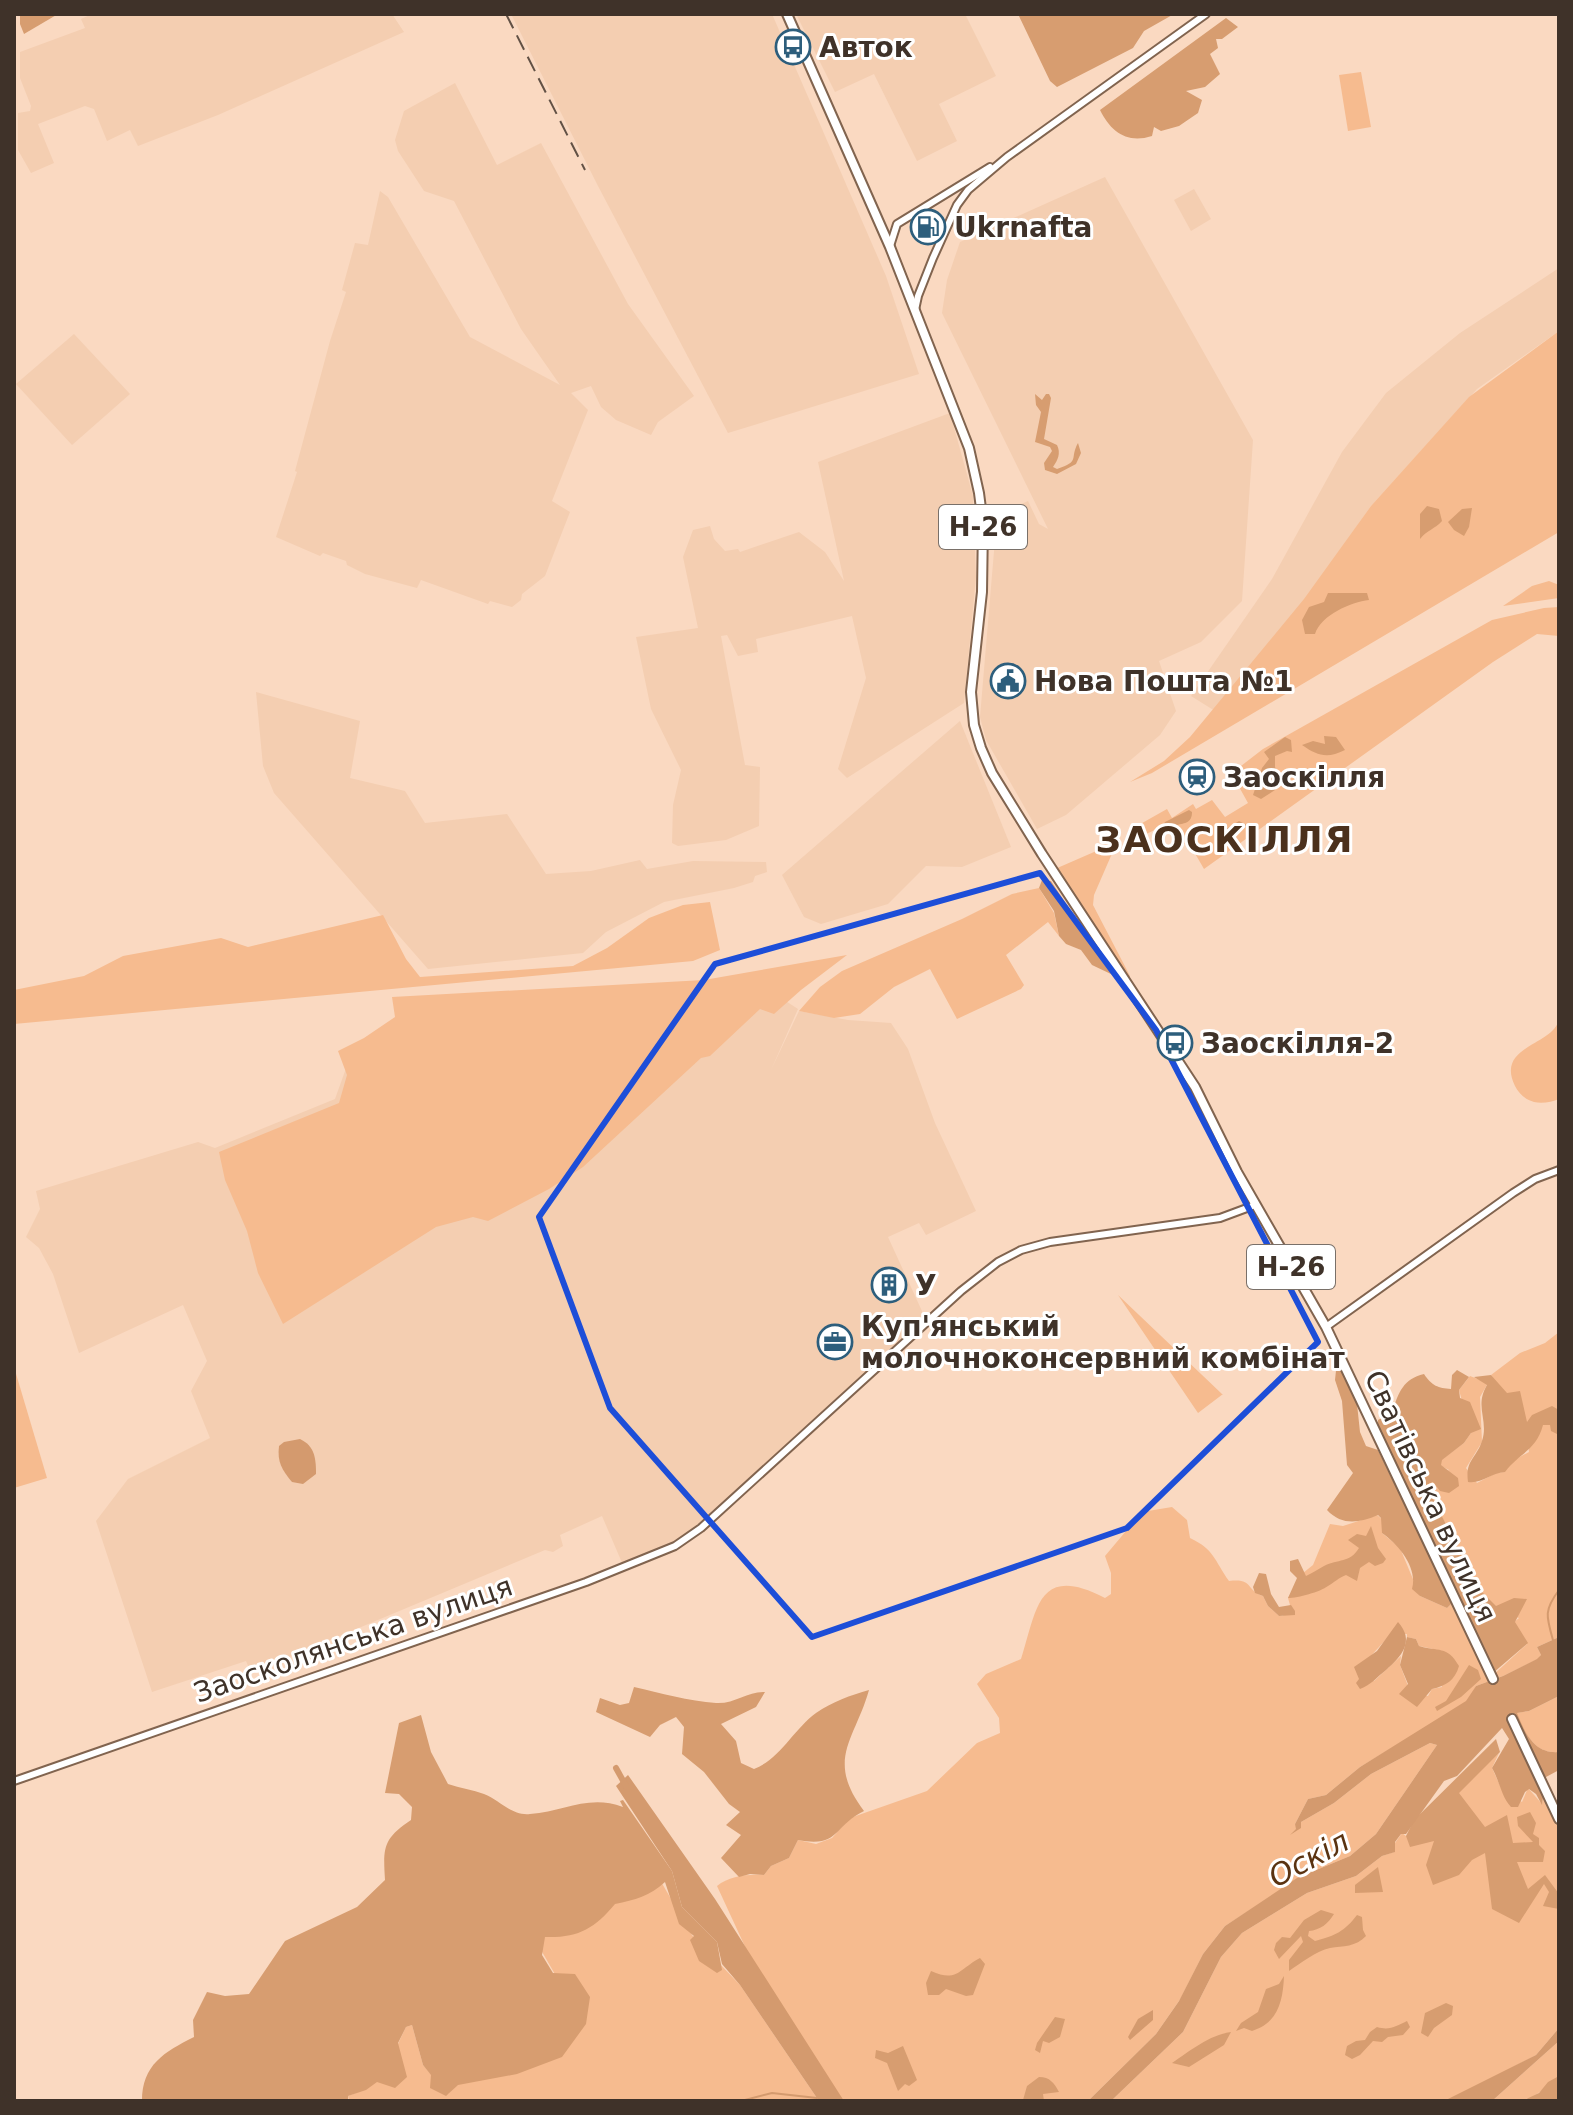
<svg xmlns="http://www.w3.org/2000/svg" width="1573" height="2115" font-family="'DejaVu Sans',sans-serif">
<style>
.built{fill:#f4ceb1}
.green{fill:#f6bb8f;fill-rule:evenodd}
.forest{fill:#d79d70}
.water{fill:#d49a6e}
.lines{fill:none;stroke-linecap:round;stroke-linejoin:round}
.stream{stroke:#d49a6e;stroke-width:2}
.canal{stroke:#d49a6e;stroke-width:6}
.minor-casing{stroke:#81644f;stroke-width:10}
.major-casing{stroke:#81644f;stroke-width:12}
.minor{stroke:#fff;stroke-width:6}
.major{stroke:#fff;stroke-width:8}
.rail{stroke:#625145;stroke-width:2;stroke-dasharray:16 8;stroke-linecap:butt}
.marked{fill:none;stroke:#1d4ed8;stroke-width:6;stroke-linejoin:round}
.labels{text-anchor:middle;stroke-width:6;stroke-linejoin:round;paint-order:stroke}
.shield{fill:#fff;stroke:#797069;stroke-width:2}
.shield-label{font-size:26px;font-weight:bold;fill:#3f3229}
.poi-label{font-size:28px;font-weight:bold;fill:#3f3229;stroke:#fff;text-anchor:start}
.street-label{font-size:28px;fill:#3f3229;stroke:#fff}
.water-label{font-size:30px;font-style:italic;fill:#5a3311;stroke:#fff}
.district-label{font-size:36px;font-weight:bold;letter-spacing:2px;fill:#4b311d;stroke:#fff}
</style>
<rect width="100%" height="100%" fill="#fad9c1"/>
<g class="built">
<path d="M92,14H392L404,32L218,115L138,146L130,130L107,141L94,109L85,106L38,124L54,163L31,173L18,150V113L30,111L31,106L20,78V52L85,28L81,19Z"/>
<path d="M511,14H772L886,276L919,374L728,433L598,186Z"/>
<path d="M796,14H965L996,76L939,104L957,141L917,161L874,74L835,92Z"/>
<path d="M455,83L497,165L541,143L628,304L694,396L658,422L651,435L616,420L601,407L591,386L571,393L588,410L552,501L570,512L545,576L522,594L521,600L512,607L490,601L488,604L421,580L417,588L365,574L347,565L346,561L323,553L320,556L276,537L297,472L295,471L330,341L346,292L342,290L355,243L368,245L380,191L388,197L470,337L560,385L521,329L454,201L424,191L398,151L395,140L404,111Z"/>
<path d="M1105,177L1253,440L1242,601L1201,642L1159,661L1176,711L1160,735L1066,815L1037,829L986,740L980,717L997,516L1028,501L1039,524L1048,529L942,313L947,280L960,242Z"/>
<path d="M1194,189L1211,219L1191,231L1174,200Z"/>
<path d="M1559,268V331L1477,389L1371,506L1223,716L1191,696L1272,579L1342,452L1386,393L1460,333Z"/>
<path d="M74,334L130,394L72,445L16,384Z"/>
<path d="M950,413L973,496L976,577L964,703L847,778L838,769L866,678L852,616L756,639L758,652L738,656L727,635L721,636L745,765L760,767L759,826L726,840L678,846L672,843L673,805L681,770L651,709L636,637L698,628L683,557L693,530L710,526L714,539L725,551L738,549L740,552L799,532L825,552L844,581L818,462Z"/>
<path d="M256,692L360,721L350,778L405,791L425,823L507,814L546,874L591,871L640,860L647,869L693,861L766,862L767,872L755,876L753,882L734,888L664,902L606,932L583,953L428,969L274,793L263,766Z"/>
<path d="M960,721L1011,847L962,867L926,866L888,904L821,924L804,917L782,875Z"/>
<path d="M769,990L798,1009L771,1070L799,1011L848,1020L891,1023L908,1049L935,1123L976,1211L926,1235L919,1223L888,1237L927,1322L701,1528L681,1540L623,1565L602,1516L560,1535L563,1546L553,1552L545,1550L251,1673L246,1661L152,1692L96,1521L128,1479L210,1438L191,1391L207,1361L183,1305L79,1353L53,1274L39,1248L26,1237L40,1209L36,1191L198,1142L215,1148L335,1099L349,1060Z"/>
</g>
<g class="green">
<path d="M1361,72L1371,127L1348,131L1339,75Z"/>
<path d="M1559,331V532L1152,773L1130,782L1164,761L1190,737L1304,599L1371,506L1469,397Z"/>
<path d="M1549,581L1559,585V598L1503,606L1532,586Z"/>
<path d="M1559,607V636L1537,634L1493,662L1204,869L1189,843L1180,845L1167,824L1132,841L1128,831L1167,809L1172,818L1193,804L1196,809L1212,800L1225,817L1248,803L1238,785H1234L1228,776L1263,749L1492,620L1544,608Z"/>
<path d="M1117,842L1094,895L1093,905L1130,976V981L1055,869Z"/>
<path d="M1039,888L1054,913L1059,936L1048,922L1006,955L1024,985L1021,989L957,1019L930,969L894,987L860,1014L834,1018L799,1011L820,987L842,971L962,919L1012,894Z"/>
<path d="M710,902L720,950L693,961L14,1024V990L84,976L123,956L221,938L248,947L383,915L406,959L420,977L573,966L607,948L649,918L683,905Z"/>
<path d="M847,955L801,990L774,1014L760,1009L710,1056L701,1058L583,1167L549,1189L488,1221L473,1217L436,1227L283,1324L258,1273L247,1231L225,1180L219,1152L339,1103L347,1075L338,1051L364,1038L395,1017L392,997L704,980Z"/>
<path d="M1559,1019V1099C1552,1102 1542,1104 1534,1102C1526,1100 1519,1094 1515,1086C1495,1045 1554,1046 1559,1019Z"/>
<path d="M1118,1295L1222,1394H1223L1198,1413Z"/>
<path d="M1559,1332V1637L1537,1647L1541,1655L1538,1659L1503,1676L1476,1686L1468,1702L1360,1767L1326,1795L1308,1799L1295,1824L1301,1828V1822L1334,1803L1371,1774L1430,1743L1437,1745L1376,1834L1350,1856L1304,1875L1225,1926L1203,1954L1181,1998L1156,2034L1088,2101H843L748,1953L717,1886C729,1876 747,1874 764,1875L771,1866L789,1858L798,1840L816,1844L832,1838L850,1818L927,1791L977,1743L1000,1733L999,1718L977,1684L986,1674L1021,1659C1037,1610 1037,1563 1105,1598L1111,1594V1573L1105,1556L1142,1512L1172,1507L1187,1520L1190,1538C1215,1550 1214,1560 1229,1581C1254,1578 1245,1590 1263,1596L1268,1606L1279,1616H1283L1290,1605L1288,1598L1303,1573L1313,1565L1330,1524L1343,1526L1377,1515L1383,1520L1382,1533L1400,1548L1420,1596L1447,1608L1452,1603L1486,1677L1493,1675L1527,1644L1513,1623L1519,1618L1495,1609L1479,1589L1425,1484L1449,1470L1441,1466V1460L1464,1443L1471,1433L1459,1390L1470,1376L1488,1383L1480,1397L1482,1442L1466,1468L1477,1483L1496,1473L1504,1472L1514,1460L1529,1452L1523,1409L1500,1388L1491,1375L1520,1353L1545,1343ZM1407,1634V1637L1416,1639L1419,1646L1433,1649L1442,1687L1432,1689L1428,1696L1402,1692L1408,1686L1400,1665L1401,1656L1374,1681L1360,1680L1359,1664L1368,1659L1390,1635Z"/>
<path d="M14,1367L47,1478L14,1488Z"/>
<path d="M1559,1696V1752C1534,1754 1525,1733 1516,1713L1529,1711Z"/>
<path d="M1499,1753L1492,1768L1502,1790L1522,1802L1528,1788L1542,1804L1544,1796L1559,1828V2028L1536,2055L1450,2101H1111L1183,2032L1221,1957L1242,1933L1307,1893L1356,1876L1382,1856L1394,1852L1395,1843L1402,1833L1406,1836L1464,1808L1458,1791Z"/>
<path d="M660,1880L692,1935L740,1985L819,2101H349L348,2096C386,2083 389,2061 406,2027L412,2025L423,2065L448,2094L556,1976L541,1950L542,1934L607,1897Z"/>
<path d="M1559,2041L1558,2078C1548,2082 1545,2089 1537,2094C1523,2103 1508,2101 1492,2101Z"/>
</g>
<g class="forest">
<path d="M20,14H58L24,34L20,24Z"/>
<path d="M1018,14H1174L1144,31L1133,48L1057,87L1050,81Z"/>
<path d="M1226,18L1238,27L1222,39H1216L1218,48L1210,54L1220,74L1205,87L1186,91L1202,100L1198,113L1179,126L1161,131L1154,127L1152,136C1127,144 1111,132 1100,110Z"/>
<path d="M1035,394L1042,400L1046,394H1049L1051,398L1044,439L1057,445C1061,453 1058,460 1053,467L1057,469C1081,461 1069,459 1078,443L1081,453L1076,464L1057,474L1045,470L1044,463L1052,451L1050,447L1035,442L1041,412L1036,405Z"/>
<path d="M1427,506L1439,509L1442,521C1435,529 1427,530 1420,539V514Z"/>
<path d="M1472,508L1469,527L1464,536L1454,530L1448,522L1462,509Z"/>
<path d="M1328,593H1367L1369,600C1351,602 1321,615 1315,634H1305L1302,620L1309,607L1324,602Z"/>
<path d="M1324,736L1336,737L1345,750C1327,759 1318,756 1302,745L1313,741L1325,744Z"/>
<path d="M1285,737L1291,740L1292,752L1287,751L1275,756V767L1281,780L1275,790L1261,799L1253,795L1262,768L1269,759L1264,752Z"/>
<path d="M1189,810L1192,812C1192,823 1185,823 1177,825L1175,833L1162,827L1165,822Z"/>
<path d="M1239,821L1247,825L1223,844L1219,840L1223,831Z"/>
<path d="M1042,880L1051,881L1113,975L1092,965L1081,950L1066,944L1059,936L1054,911L1039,888Z"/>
<path d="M1337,1361L1357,1404L1360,1432L1366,1446L1378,1450L1452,1603L1447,1608L1420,1596L1412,1589C1418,1568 1399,1545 1382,1533L1381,1518L1378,1515C1359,1523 1342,1526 1327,1510L1353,1473L1347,1465L1342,1401L1335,1380Z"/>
<path d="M1457,1370L1469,1377L1459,1390L1460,1398L1470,1402L1481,1429L1471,1433L1464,1443L1442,1460L1441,1465L1458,1478L1459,1486L1449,1493L1440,1491L1433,1482L1426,1485L1479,1589L1496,1606L1514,1598L1527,1599L1515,1622L1528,1643L1493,1673L1378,1430V1420L1392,1412C1399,1392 1403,1379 1424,1374C1432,1386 1438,1388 1451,1389L1452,1375Z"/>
<path d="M1491,1375L1507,1393L1520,1391L1527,1422L1532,1415L1552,1406L1559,1410V1435L1551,1431L1550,1425H1543C1536,1451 1519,1453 1505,1472C1490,1473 1482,1484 1468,1482C1465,1460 1476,1459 1482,1441C1489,1420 1474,1407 1487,1385L1474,1377Z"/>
<path d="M1371,1526L1378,1548L1386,1559L1383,1563L1375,1566L1369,1562L1360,1568L1357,1581L1346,1575C1338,1578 1335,1582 1328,1586C1320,1592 1298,1598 1288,1598L1297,1578L1290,1571V1561L1298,1559L1306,1576C1313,1573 1318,1569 1324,1566C1338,1559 1350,1563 1359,1548L1348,1540L1357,1534L1366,1536Z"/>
<path d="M1259,1573L1266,1574L1271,1594L1279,1607L1291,1605L1295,1611V1615L1279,1616L1268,1606L1263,1596L1255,1593L1253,1587Z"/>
<path d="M1407,1637L1416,1639L1419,1646C1438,1652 1447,1645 1459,1666C1455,1680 1446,1686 1432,1689L1417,1707L1399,1694L1408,1684L1400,1665Z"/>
<path d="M1469,1665L1478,1670L1481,1679L1461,1697L1437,1711L1435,1707L1446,1701Z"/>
<path d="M634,1687C660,1693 689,1701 716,1703C735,1704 748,1691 765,1692L756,1707L721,1724L736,1741L741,1763L754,1769C780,1759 794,1729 816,1713C832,1702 851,1695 869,1690C855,1740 825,1759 864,1811C833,1826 840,1848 798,1840L789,1858L771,1866L764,1875L750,1874L739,1877L721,1858L741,1835L726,1825L740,1812L729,1804L704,1772L682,1754L684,1727L676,1717L660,1725L650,1737L596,1712L600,1698L620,1705L629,1703Z"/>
<path d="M421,1715L431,1752L448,1784C460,1788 473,1790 484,1794C500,1800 511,1816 530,1814C564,1812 588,1794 623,1807L620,1801L623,1800L672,1871L682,1907L717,1942L722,1970L717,1973L699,1961L690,1940L694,1936L679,1924L665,1882C650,1896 635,1900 615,1904C594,1929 578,1938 545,1937L542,1955L553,1973L575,1974L590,1997L586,2024L562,2057L517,2074L458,2085L446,2096L430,2088L431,2075L423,2065L412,2025L406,2027L398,2043L407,2077L395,2088L377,2082L366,2090L348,2096V2101H142C142,2065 164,2052 194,2037L193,2020L207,1992L225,1996L249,1994L285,1941L357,1907L385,1880C383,1847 383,1839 411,1820L412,1807L399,1794L385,1793L399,1723Z"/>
<path d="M1496,1739L1500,1752L1459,1793L1485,1827L1507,1815L1513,1843L1533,1842L1518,1826L1517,1817L1530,1812L1536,1823L1533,1834L1539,1838V1845L1545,1851L1543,1862H1517L1528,1889L1545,1875L1559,1894V1909L1543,1906L1549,1892L1544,1884L1519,1923L1492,1909L1485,1853L1472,1860L1459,1875L1433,1885L1426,1865L1434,1841L1410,1847L1406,1836L1414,1820Z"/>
<path d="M1378,1867L1383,1892L1355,1893V1885Z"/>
<path d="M1321,1910L1334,1914C1328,1924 1320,1930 1309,1931L1308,1936L1315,1941C1335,1936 1345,1931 1357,1915L1362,1917L1363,1930L1366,1936C1356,1947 1343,1946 1330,1948C1316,1951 1301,1963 1289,1971V1960L1303,1942L1301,1936L1279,1959L1274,1950L1276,1943L1282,1937L1290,1938L1304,1920Z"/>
<path d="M980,1958L985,1964L973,1995L966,1996L946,1989L939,1995H928L926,1983L931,1971C957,1983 959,1969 980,1958Z"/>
<path d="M1284,1976C1283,2001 1278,2023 1252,2031L1244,2028L1236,2031L1241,2023L1258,2012L1266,1989L1279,1984Z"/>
<path d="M1446,2003L1453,2006L1452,2015L1434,2028L1428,2037L1421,2033L1425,2013Z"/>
<path d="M1055,2017L1065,2019L1060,2037L1049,2043L1043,2041L1040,2053L1035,2050L1037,2043Z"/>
<path d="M1407,2021L1410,2027L1403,2035L1388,2037L1382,2042L1373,2041L1360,2055L1352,2059L1345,2055L1347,2046L1356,2041L1365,2040L1370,2032L1377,2027C1390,2031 1396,2026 1407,2021Z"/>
<path d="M1231,2032L1224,2045L1189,2067L1172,2063C1190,2051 1209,2035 1231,2032Z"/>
<path d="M903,2046L917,2080L909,2086L905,2084L898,2091L887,2063L875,2058L876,2050L888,2053Z"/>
<path d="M1559,2076V2101H1522L1539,2093L1548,2082Z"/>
<path d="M1039,2077C1050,2077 1054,2083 1059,2092L1043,2094L1044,2101H1019L1023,2100L1027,2086Z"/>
</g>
<g class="water">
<path d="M300,1439C315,1446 316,1459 316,1474L303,1484L292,1482C282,1470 277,1462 279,1446L284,1442Z"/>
<path d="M1398,1622C1415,1641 1402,1656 1386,1670C1377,1677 1371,1685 1360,1689L1356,1683L1359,1679L1354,1667L1377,1651Z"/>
<path d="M1559,1637V1696L1529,1711L1517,1713C1525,1733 1534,1754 1559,1752V1770L1546,1777L1542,1805L1536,1794L1529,1789L1525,1792L1518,1807H1511C1501,1796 1500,1782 1492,1768L1509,1739L1502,1728L1457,1776L1444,1781L1406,1834H1401L1395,1842V1852L1382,1856L1356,1876L1307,1893L1242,1933L1221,1957L1183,2032L1111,2101H1088L1156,2034L1179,2001L1203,1954L1225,1926L1297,1878L1350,1856L1376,1834L1437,1745L1430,1743L1371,1774L1334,1803L1301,1822V1828L1290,1835L1296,1829L1295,1824L1308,1799L1326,1795L1360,1767L1466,1701L1476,1686L1503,1676L1537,1659L1541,1655L1537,1647Z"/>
<path d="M628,1775L715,1899L844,2101H819L740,1985L722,1964L717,1942L682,1907L672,1871L616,1786Z"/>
<path d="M1153,2010V2020L1130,2040L1128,2037L1138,2019Z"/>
<path d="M1559,2028V2041L1492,2101H1444L1536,2055Z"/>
</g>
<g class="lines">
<g class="stream">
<path d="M1553,1640C1546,1616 1544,1610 1559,1590"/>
<path d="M741,2101L772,2093L817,2098"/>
</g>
<path class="canal" d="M616,1768L626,1786"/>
<g class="minor-casing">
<g id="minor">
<path d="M890,246L897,224L990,167"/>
<path d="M915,310L918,296L933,258L957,205L968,190L1007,157L1206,14"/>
<path d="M1326,1327L1513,1193L1535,1179L1559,1170"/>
<path d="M14,1781L586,1582L675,1546L701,1528L961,1291L998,1262L1021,1250L1050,1242L1220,1218L1255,1205"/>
</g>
</g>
<g class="major-casing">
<g id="major">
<path d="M787,14L890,247L969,448L979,493L983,524L982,592L971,692L974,725L981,748L992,773L1042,854L1195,1087L1237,1172L1326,1327L1493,1679"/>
<path d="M1512,1719L1559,1819"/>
</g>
</g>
<use href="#minor" class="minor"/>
<use href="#major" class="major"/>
<path class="rail" d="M506,14L585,170"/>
</g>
<path class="marked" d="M1040,873L1156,1030L1318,1342L1127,1528L812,1637L610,1408L539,1217L715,964Z"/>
<defs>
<g id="bus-ring" transform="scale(1.8)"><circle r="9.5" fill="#fff" stroke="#2d5e7c" stroke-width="1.5"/><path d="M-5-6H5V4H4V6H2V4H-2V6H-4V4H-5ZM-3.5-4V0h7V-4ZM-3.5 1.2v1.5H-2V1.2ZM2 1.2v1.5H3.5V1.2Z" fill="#2d5e7c"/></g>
<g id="fuel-ring" transform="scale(1.8)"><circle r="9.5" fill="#fff" stroke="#2d5e7c" stroke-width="1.5"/><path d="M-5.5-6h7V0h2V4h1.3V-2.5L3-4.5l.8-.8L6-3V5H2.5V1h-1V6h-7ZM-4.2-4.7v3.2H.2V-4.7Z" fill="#2d5e7c"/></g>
<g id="civic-ring" transform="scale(1.8)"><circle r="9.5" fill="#fff" stroke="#2d5e7c" stroke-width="1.5"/><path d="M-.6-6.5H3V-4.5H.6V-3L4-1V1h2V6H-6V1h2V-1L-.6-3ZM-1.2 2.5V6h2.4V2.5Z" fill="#2d5e7c"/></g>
<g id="station-ring" transform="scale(1.8)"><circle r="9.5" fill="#fff" stroke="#2d5e7c" stroke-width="1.5"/><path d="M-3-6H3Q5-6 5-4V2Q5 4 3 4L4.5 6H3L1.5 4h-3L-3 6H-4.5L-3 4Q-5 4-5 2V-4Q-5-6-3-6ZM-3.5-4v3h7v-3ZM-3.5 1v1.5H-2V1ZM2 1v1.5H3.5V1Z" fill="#2d5e7c"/></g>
<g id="building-ring" transform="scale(1.8)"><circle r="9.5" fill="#fff" stroke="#2d5e7c" stroke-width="1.5"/><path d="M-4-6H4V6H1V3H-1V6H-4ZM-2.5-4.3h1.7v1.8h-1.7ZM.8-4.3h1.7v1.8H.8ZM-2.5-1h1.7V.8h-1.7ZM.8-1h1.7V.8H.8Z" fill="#2d5e7c"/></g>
<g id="office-ring" transform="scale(1.8)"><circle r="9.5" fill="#fff" stroke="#2d5e7c" stroke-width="1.5"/><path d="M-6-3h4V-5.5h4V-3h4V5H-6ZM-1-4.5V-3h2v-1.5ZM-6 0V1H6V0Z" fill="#2d5e7c"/></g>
</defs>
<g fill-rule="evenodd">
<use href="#bus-ring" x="793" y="47"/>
<use href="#fuel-ring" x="928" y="227"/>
<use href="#civic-ring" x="1008" y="681"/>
<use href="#station-ring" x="1197" y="777"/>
<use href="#bus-ring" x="1175" y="1043"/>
<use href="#building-ring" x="889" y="1285"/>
<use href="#office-ring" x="835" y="1342"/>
</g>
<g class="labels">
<g class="shield">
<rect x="939" y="505" width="88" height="44" rx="6"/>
<rect x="1247" y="1245" width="88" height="44" rx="6"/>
</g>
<g class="shield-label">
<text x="983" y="536">Н-26</text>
<text x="1291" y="1276">Н-26</text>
</g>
<g class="poi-label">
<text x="819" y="57">Авток</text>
<text x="954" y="237">Ukrnafta</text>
<text x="1034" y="691">Нова Пошта №1</text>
<text x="1223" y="787">Заоскiлля</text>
<text x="1201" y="1053">Заоскілля-2</text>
<text x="915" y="1295">У</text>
<text x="861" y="1336">Куп'янський<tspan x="861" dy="32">молочноконсервний комбінат</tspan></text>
</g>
<g class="street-label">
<text transform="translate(1431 1496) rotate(65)" y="10">Сватівська вулиця</text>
<text transform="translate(353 1639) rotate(-19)" y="10">Заосколянська вулиця</text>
</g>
<g class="water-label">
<text transform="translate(1309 1859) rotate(-28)" y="10">Оскіл</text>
</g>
<g class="district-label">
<text x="1225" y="852">ЗАОСКIЛЛЯ</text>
</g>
</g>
<rect width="1573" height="2115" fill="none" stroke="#3f3229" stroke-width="32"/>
</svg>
